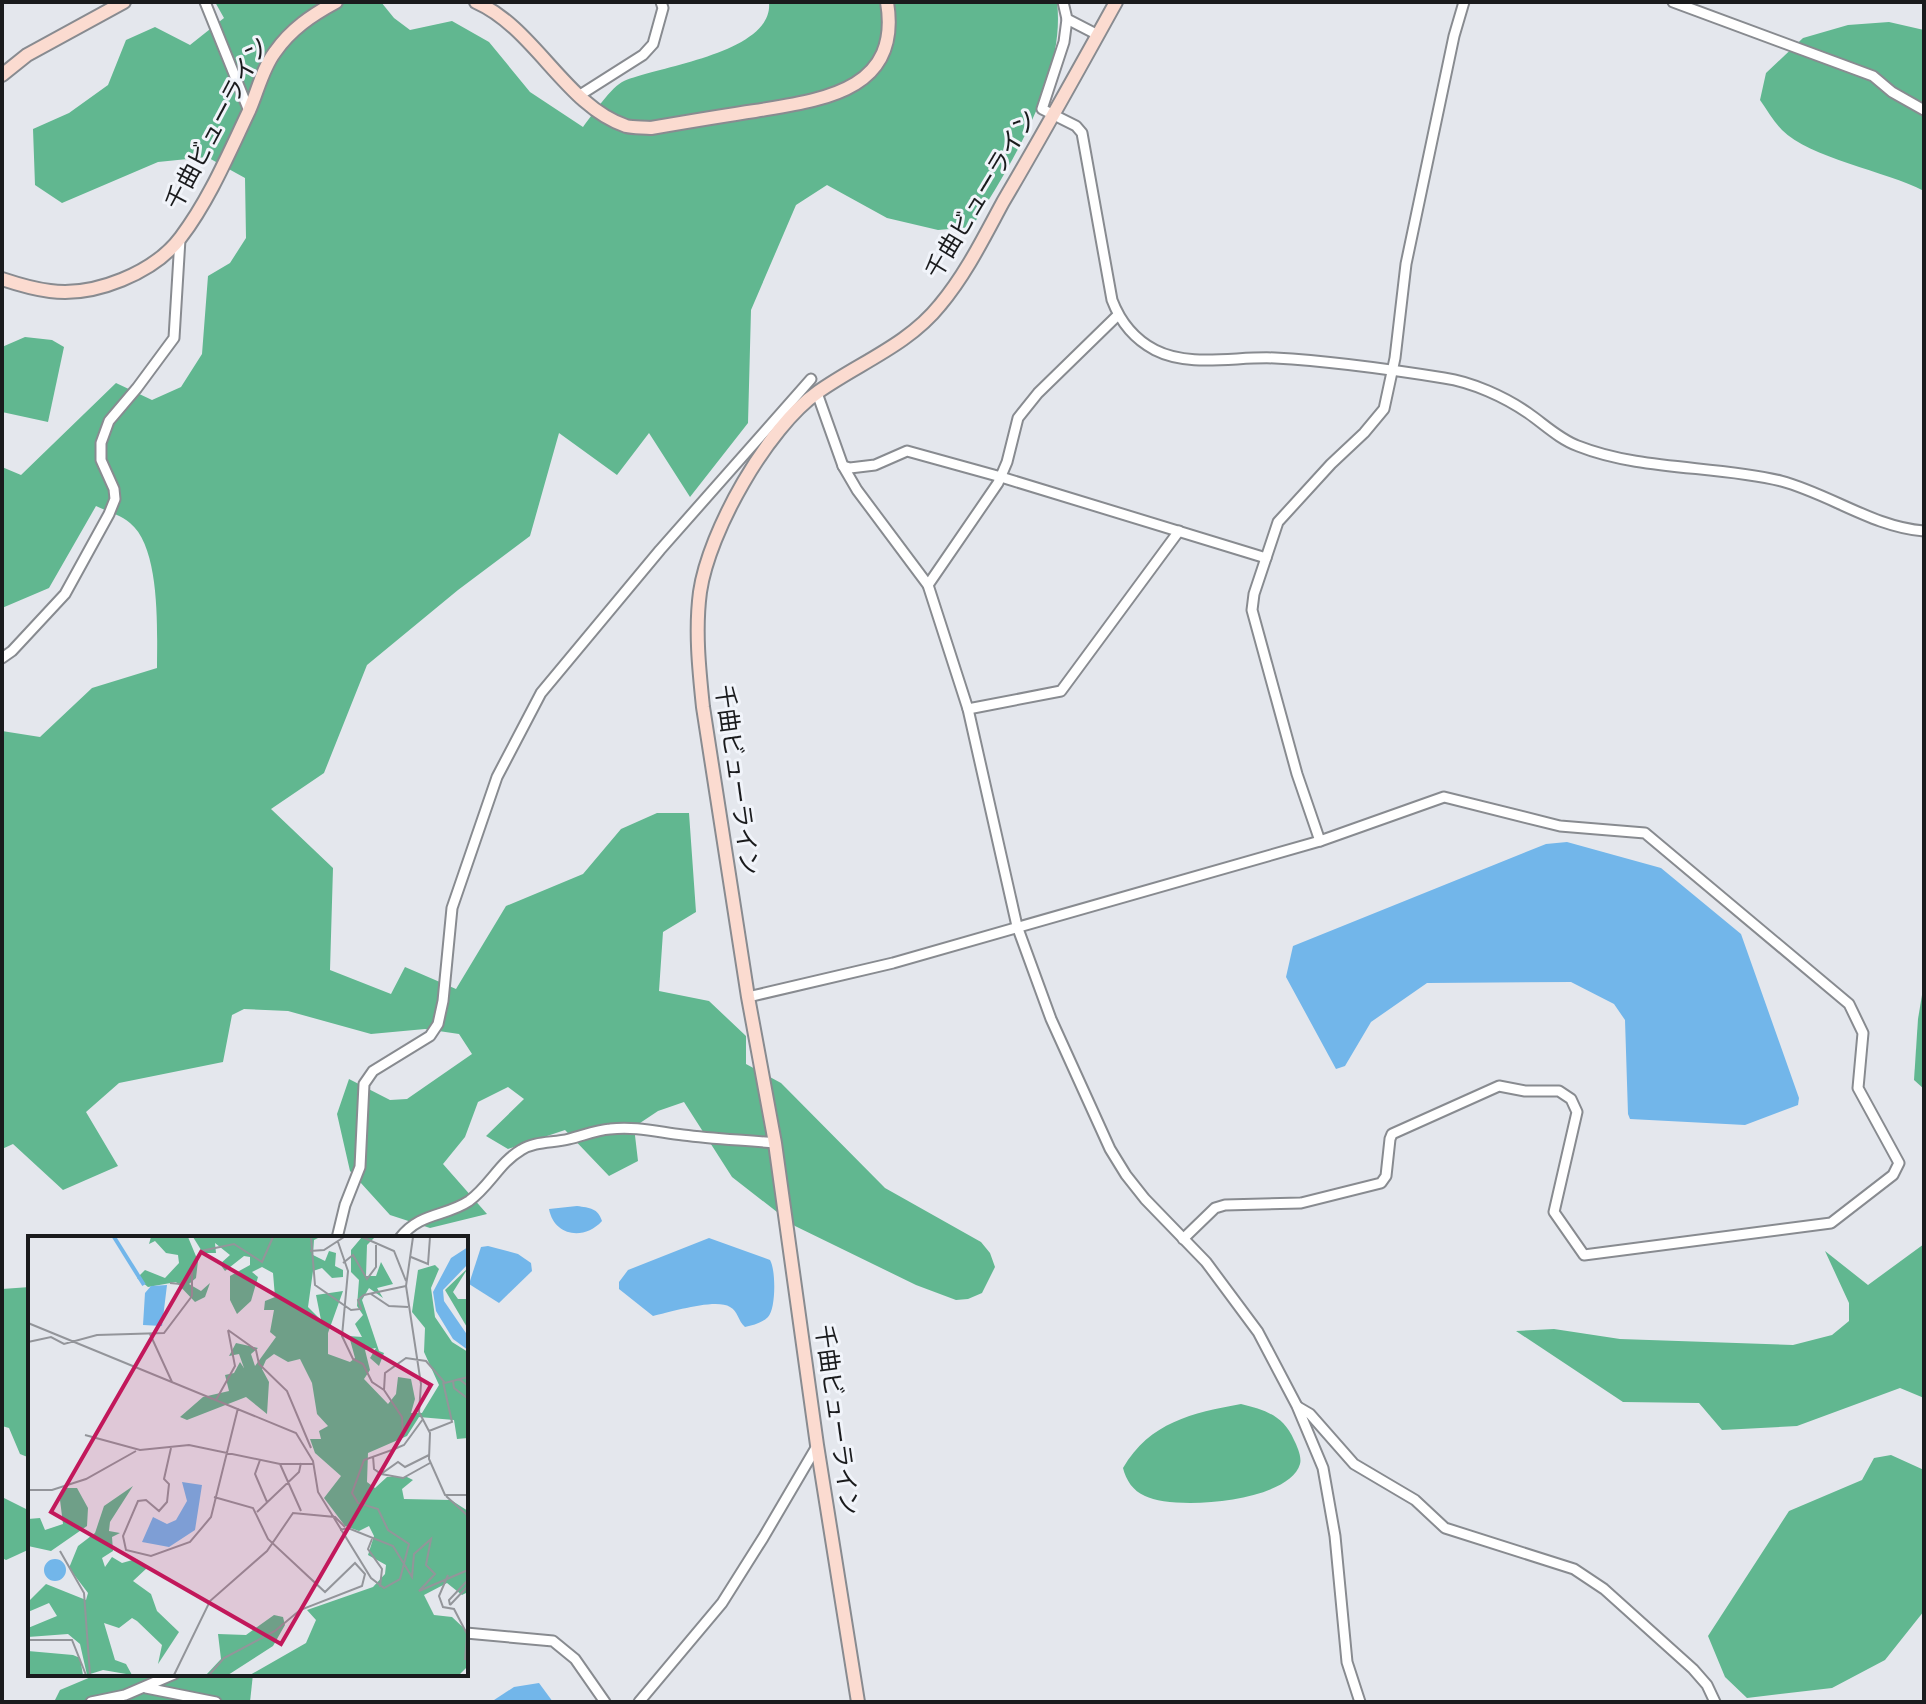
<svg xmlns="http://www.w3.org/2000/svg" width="1926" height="1704" font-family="Inter,'Noto Sans JP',sans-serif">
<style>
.forest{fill:#61b790}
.water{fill:#72b6ea}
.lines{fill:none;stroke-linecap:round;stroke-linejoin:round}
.street-casing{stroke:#888b90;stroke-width:13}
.secondary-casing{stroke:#888b90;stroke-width:16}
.street{stroke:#fff;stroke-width:9}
.secondary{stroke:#fbdbd0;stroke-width:12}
.labels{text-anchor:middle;stroke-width:6;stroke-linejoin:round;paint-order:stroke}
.street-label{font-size:24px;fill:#1a1b1d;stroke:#f1f4fa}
.inset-river{fill:none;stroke:#72b6ea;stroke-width:4}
.inset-road{fill:none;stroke:#93959a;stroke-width:2}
.view{fill:#c2185b;fill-opacity:0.15;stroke:#c2185b;stroke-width:4}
.inset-edge{fill:none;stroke:#1a1b1d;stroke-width:4}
</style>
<rect width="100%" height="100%" fill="#e4e7ed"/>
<g class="forest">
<path d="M215,2H381L394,18L410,30L452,21L489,42L530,92L583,127C592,115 612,86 624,81C659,66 774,53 769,2H1057C1066,77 1011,165 972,227L938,230L887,218L827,185L796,205L751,310L748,423L690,497L649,433L617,475L559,433L530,536L458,590L367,665L324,773L271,809L333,868L330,970L391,994L405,967L456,989L506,906L583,874L621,829L657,813H689L696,912L663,932L659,991L709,1001L746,1036V1064L781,1083L885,1188L981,1242L990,1253L995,1267L982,1293L968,1299L956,1300L916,1285L795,1226L732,1177L684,1102L658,1111L634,1127L638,1161L609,1176L565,1130L508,1149L486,1136L524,1099L508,1087L478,1102L465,1137L443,1164L487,1214L430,1228L390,1215L350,1171L337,1114L349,1079L390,1100L407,1099L472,1054L459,1034L425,1029L371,1034L288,1011L244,1009L232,1015L223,1062L119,1083L86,1112L118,1166L63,1190L13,1144L2,1149V731L40,737L92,688L157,668C157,632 161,548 130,523C121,515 106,511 96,506L49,588L2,608V467L21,475L116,383L152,400L181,387L202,354L208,276L230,263L246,238L245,178L207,157L158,162L62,203L35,185L33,129L69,113L108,85L126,40L155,27L190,45L224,18Z"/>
<path d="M1889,22L1924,30V191C1886,171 1809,158 1782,130C1774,122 1767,110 1760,100L1766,73L1803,38L1848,25Z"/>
<path d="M25,337L52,340L64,347L48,422L2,412V347Z"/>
<path d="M1923,989H1924V1089L1914,1080L1918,1019Z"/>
<path d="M1924,1244V1398L1900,1388L1797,1426L1722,1430L1699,1403L1623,1402L1516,1331L1554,1329L1620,1339L1793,1345L1832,1335L1849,1321V1303L1825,1251L1868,1285Z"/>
<path d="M30,1287V1458L20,1454L9,1428L2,1426V1289Z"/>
<path d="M1241,1404C1265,1410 1283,1415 1294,1440C1297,1446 1302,1457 1300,1464C1289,1502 1175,1511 1145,1496C1133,1491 1126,1480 1123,1468C1150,1422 1192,1413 1241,1404Z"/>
<path d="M1891,1455L1924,1470V1611L1885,1660L1832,1688L1747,1698L1725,1677L1708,1636L1789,1511L1862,1480L1874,1458Z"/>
<path d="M2,1497L30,1511V1549L6,1560L2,1558Z"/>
<path d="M98,1674H253L250,1702H54L60,1690Z"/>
</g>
<g class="water">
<path d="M1567,842L1661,868L1741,934L1799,1098L1798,1105L1745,1125L1630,1119L1628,1114L1625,1020L1614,1004L1571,982L1427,983L1371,1022L1345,1066L1336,1069L1286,977L1293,946L1546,844Z"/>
<path d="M577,1206C590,1208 598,1208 602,1221C584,1241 554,1236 549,1209Z"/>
<path d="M709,1238L770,1260C776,1270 776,1309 768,1317C762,1323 753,1325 745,1327C738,1321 738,1311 730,1307C716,1298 671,1312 653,1316L619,1289V1282L628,1270Z"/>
<path d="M488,1246L518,1254L531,1263L532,1271L499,1303L469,1284L481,1247Z"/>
<path d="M539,1683L553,1702H491L514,1687Z"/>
</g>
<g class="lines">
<g class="street-casing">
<g id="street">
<path d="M205,2L249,111"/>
<path d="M1063,2L1067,19L1098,35"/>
<path d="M1673,2L1873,76L1892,92L1924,110"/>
<path d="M1067,19L1064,42L1042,109L1076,126L1082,133L1112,300C1120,321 1134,339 1155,350C1190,368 1237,356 1275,358C1332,361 1388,369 1444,378C1472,382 1505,397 1528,413C1544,424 1559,439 1578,446C1641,471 1716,465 1781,481C1830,494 1873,527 1924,531"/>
<path d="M580,95L643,55L653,44L663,8L661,2"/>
<path d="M817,393L843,466L857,490L928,585L968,709L1017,926L1051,1019L1110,1149L1126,1175L1145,1199L1206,1262L1258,1332L1297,1406L1323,1468L1335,1536L1347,1662L1360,1702"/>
<path d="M843,466L850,468L875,465L907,451L1001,477L1266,558"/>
<path d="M928,585L998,483L1007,462L1018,418L1038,393L1118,315"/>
<path d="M2,658L12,651L65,594L109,514L115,499L114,489L101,460V443L109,421L137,388L174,338L180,239"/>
<path d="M968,709L1061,691L1179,531"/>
<path d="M1320,841L1297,774L1252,610L1254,594L1278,522L1331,464L1364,433L1384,409L1395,358L1406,264L1454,36L1464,2"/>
<path d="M748,997L893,963L1320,841L1444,797L1560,826L1645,833L1849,1004L1863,1033L1858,1088L1899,1163L1893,1175L1831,1223L1584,1255L1554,1212L1577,1112L1571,1099L1559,1091H1525L1499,1086L1392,1134L1390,1139L1386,1176L1381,1183L1301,1203L1225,1205L1215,1208L1183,1239"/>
<path d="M337,1238L345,1205L360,1167L364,1084L373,1071L430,1036L438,1024L443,1001L452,908L497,777L541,693L660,550L811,379"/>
<path d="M400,1238C420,1212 445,1217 469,1201C489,1187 500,1162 521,1150C535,1141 553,1143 569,1139C582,1136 596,1130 610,1129C635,1126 658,1132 683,1135C713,1139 744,1140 775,1143"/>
<path d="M1298,1407L1310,1414L1354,1464L1415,1500L1445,1528L1574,1569L1604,1589L1693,1669L1707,1685L1715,1702"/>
<path d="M466,1633L553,1641L575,1659L605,1702"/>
<path d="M146,1688L216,1702"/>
<path d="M91,1702L125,1695L174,1674"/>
<path d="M639,1702L722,1603L763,1538L817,1446"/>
</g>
</g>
<g class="secondary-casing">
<g id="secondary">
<path d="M476,2C535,28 566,106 626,126C634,128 643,127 651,128C686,122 721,116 755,111C820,100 902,92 887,2"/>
<path d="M2,75L27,55L124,2"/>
<path d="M2,279C17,284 34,289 50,291C94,297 154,273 181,237C209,200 228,155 248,113C257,94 262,69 275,52C291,29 312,15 336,2"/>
<path d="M858,1702L817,1445L775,1143L748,997L703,707C699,669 695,630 700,592C709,531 767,428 818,392C859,363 908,345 940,305C966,274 984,237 1003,202C1042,136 1079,69 1116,2"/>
</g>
</g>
<use href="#street" class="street"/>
<use href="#secondary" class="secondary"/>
</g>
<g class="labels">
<g class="street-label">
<text transform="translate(217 123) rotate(-62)" y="8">千曲ビューライン</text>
<text transform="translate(981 194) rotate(-59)" y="8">千曲ビューライン</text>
<text transform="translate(737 780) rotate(82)" y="8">千曲ビューライン</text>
<text transform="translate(837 1420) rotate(82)" y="8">千曲ビューライン</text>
</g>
</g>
<g transform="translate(28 1236)">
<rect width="440" height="440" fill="#e4e7ed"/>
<path d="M123,1H160L170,25L168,42L161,48L173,55L182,47L177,61L167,66L148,46L120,51L109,42L117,34L137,42L151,27L150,19L138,17L127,5L121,8ZM165,1H292L286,4L285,19L297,25L301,15L308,17L307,30L315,34V41L304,42L294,32L285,35L280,71L293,84L288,59L315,55L300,97V118L322,126L327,122L321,100L334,101L327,88L335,79L329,70L331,44L323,36V14L334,1H347L339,9L338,40H348L353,26L365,48L349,52L355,62L341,52L334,64L351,115L356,117L351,130L342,122L348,112L337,114L342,134L336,143L360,168L368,158L370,141L383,143L387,163L383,177H394L411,149L396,116L397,92L384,76L390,34L407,29L411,33L403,52L407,81L424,106L440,116V202L429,203L426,184L391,181L379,200L340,217L339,246L347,252L359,241H379L385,244L374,253L376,263L423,264L440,275V356L434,359L419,347L396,359L406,379L424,381L440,396V430L431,439H222L278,407L288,384L279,374L345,351L357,338L358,329L340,319L346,300L341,290L331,295L317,290L296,262L313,240L287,217L282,203H293L291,195L300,190L289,178L284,147L272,123L260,126L246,118L238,124L234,133L241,146L239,178L218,161L159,184L152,181L175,161L201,155L197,139L206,137L212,126L216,132L211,118L201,120L208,107L230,112L223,118L227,130L248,101L242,96L246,74H236L237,65L247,61L245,37L234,31L224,36L230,41L223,65L209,78L202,64V40L222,29V21L216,20L197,35L192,28L202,19L187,7L188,17H175ZM440,32L425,56L430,63H440V93L417,54ZM105,250L82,286L81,295L92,297L84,301L85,315L74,322L77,331L84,321L94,327L108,323L120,331L105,345L123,358L129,375L151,396L130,428L134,409L109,385L104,382L91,392L76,387L87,424L98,428L104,439L75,434L59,439L52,408L40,398L0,401V392L29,380L21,367L0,376V366L18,348L58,364L60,357L41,332L50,310L67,297L76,270ZM38,252H49L60,272L59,290L23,315L0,310V283L12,282L17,294L35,288L32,264ZM246,379L255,381L257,389L245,410L200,439H178L193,423L190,398L218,399ZM0,415L45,419L52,422L55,439H0Z" fill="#61b790"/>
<path d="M440,11V28L415,54L416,65L440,100V114L425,103L408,75L405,56L423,22ZM139,49L134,90L115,89L117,57L123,50ZM154,246L174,249L167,294L141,311L114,306L125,281L139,288L148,284L159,265ZM16 334a11 11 0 1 1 22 0a11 11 0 1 1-22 0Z" fill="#72b6ea"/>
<path class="inset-river" d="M86,1L116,49"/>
<path class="inset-road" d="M283,1L287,49L323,74L333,73L330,64L336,59L378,50M334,1L366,15L378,45M385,1L378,50L393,148L391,176L402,197L401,223L417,259H440M310,6L320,35L314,100L325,123L335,128L344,146L356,154M282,15L296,14L316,1M383,21L400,28L402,1M315,27L325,19L339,43L348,31V9M142,47L152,48L163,38M343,58L361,70L380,71M0,87L268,197L285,225L290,256L343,342L356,352L372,343L381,308L360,294L350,273L330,267L324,257L336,224L364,214L375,199L374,181L356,154L357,137L378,122L398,125L417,147L440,141M200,94L228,114L231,128L259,155L283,212M122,98L144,146M0,106L23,101L36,108L69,99L136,97L164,60V34L173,15L206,8L234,26L245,1M440,150L431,143L425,145L426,152L439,162L440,187M188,164L207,130L200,94M401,195L424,186L415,146M57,199L112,214L161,209L252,228H286M143,212L136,243L141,248L139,266L131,275L118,264L110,265L95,300L98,314L123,320L162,306L183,281L210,172M364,214L376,209L395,183M345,220L346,233L353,238L370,226L377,231L401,219M232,224L227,238L239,266M252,228L273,275M353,238L375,242L402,227M0,254H24L58,243L108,215M418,260L440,280M229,276L271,236L273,227M312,294L320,292L365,310L384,341L386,318L403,303L398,329L407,338L391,355L440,334M344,303L340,313L354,333L352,351M32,315L56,357L62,439M420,339L411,360L415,371L426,373L439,398L437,424M422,369L421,364L440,344M422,369L440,350M0,404H44L58,439M146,439L182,365L239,315L265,277L307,281L317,291M181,439L196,422L247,395L272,374L334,350L337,338L327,327L297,356L240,303L225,272L186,261"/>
<path class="view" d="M173,16L403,149L253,408L23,276Z"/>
<rect width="440" height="440" class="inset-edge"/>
</g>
<rect width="1926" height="1704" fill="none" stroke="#1a1b1d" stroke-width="8"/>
</svg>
